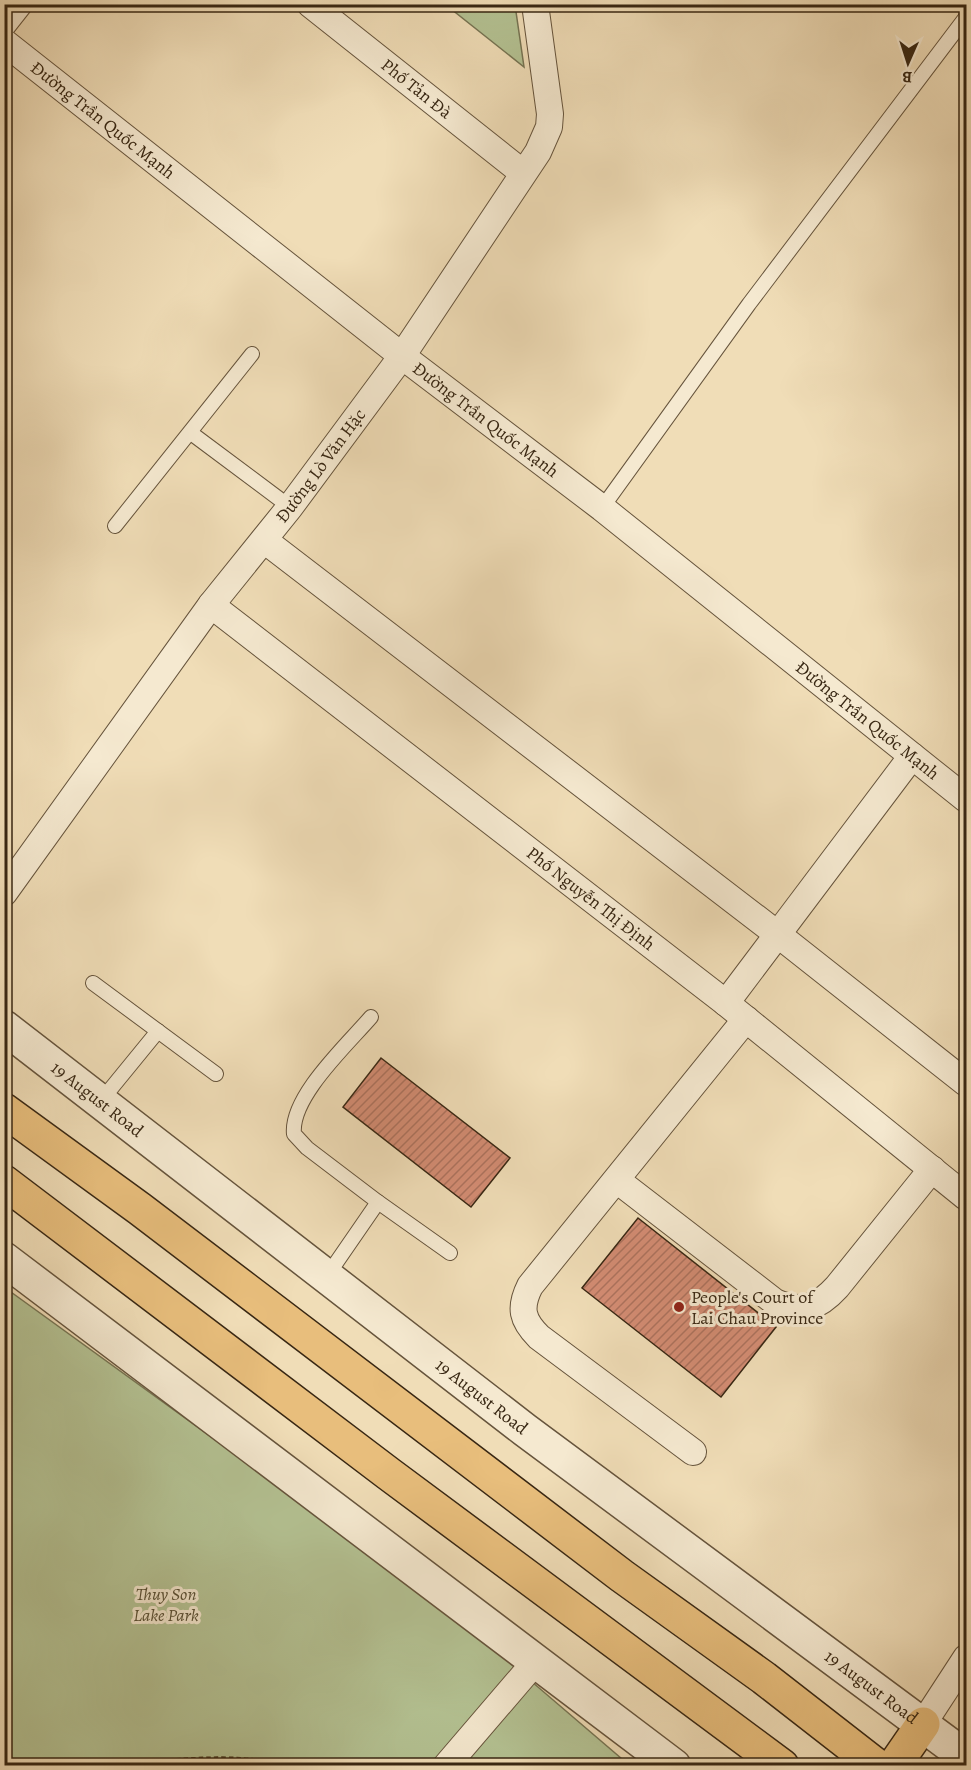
<svg xmlns="http://www.w3.org/2000/svg" width="971" height="1770" font-family="Alegreya,serif">
<style>
.green{fill:#b4c293;stroke:#767453;stroke-width:1.5}
.building{fill:url(#building-hatch);stroke:#382713;stroke-width:1.5}
.lines{fill:none;stroke-linecap:round;stroke-linejoin:round}
.service-casing{stroke:#66543c;stroke-width:16}
.minor-casing{stroke:#66543c;stroke-width:28}
.tertiary-casing{stroke:#66543c;stroke-width:36}
.trunk-casing{stroke:#382713;stroke-width:36}
.path{stroke:#382713;stroke-width:4;stroke-dasharray:4.5 3;stroke-linecap:butt}
.service{stroke:#f5e9d0;stroke-width:14}
.minor{stroke:#f5e9d0;stroke-width:26}
.tertiary{stroke:#f5e9d0;stroke-width:33}
.trunk{stroke:#e8be7c;stroke-width:33}
.poi-dot{fill:#8f2418;stroke:#f5e9d0;stroke-width:2}
.labels{text-anchor:middle;stroke-width:6;stroke-linejoin:round;paint-order:stroke}
.street-label{font-size:18px;fill:#382713;stroke:#f5e9d0}
.poi-label{font-size:18px;fill:#382713;stroke:#f5e9d0;text-anchor:start}
.park-label{font-size:18px;font-style:italic;fill:#574e33;stroke:#f5e9d0}
</style>
<defs>
<pattern id="building-hatch" width="6" height="6" patternUnits="userSpaceOnUse" patternTransform="scale(1.5)"><rect width="6" height="6" fill="#d38c73"/><path d="M-1 1l2-2M0 6l6-6M5 7l2-2" fill="none" stroke="#ac725d"/></pattern>
</defs>
<rect width="100%" height="100%" fill="#f0ddb7"/>
<filter id="stains"><feTurbulence type="fractalNoise" baseFrequency=".00333" numOctaves="4"/><feColorMatrix values="0 0 0 0 .2 0 0 0 0 .09 0 0 0 0 .02 0 0 0 .5 -.17"/></filter>
<radialGradient id="worn" r=".72"><stop offset=".6" stop-color="#630" stop-opacity="0"/><stop offset="1" stop-color="#630" stop-opacity=".3"/></radialGradient>
<g class="green">
<path d="M446,5H515L524,67Z"/>
<path d="M4,1287L434,1598L629,1765H5Z"/>
</g>
<g class="building">
<path d="M381,1058L510,1158L471,1207L343,1107Z"/>
<path d="M638,1218L776,1327L721,1397L582,1288Z"/>
</g>
<g class="lines">
<g class="service-casing">
<g id="service">
<path d="M191,433L290,507"/>
<path d="M602,508L749,304L966,17"/>
<path d="M115,526L252,354"/>
<path d="M93,983L216,1074"/>
<path d="M371,1017C348,1044 290,1097 294,1134L307,1148L378,1202L450,1253"/>
<path d="M100,1102L158,1031"/>
<path d="M327,1276L378,1202"/>
</g>
</g>
<g class="minor-casing">
<g id="minor">
<path id="s1" d="M310,4L523,173"/>
<path d="M4,23L19,4"/>
<path id="s2" d="M4,42L402,356L602,508L966,799"/>
<path d="M264,540L776,933L966,1083"/>
<path id="s3" d="M211,605L726,1003L966,1197"/>
<path id="s4" d="M4,893L211,605L290,507L402,356L538,152L549,127L550,114L535,4"/>
<path d="M726,1003L912,756"/>
<path d="M618,1181L775,1302C801,1314 818,1308 837,1287L932,1169"/>
<path d="M693,1452L539,1337C522,1320 519,1308 530,1286L746,1019"/>
<path d="M923,1724L966,1658"/>
<path d="M446,1766L536,1661"/>
</g>
</g>
<g class="tertiary-casing">
<g id="tertiary">
<path id="s5" d="M4,1027L525,1430L966,1757"/>
<path d="M4,1259L674,1766"/>
</g>
</g>
<g class="trunk-casing">
<g id="trunk">
<path d="M4,1110L140,1209L622,1576L764,1678L877,1766"/>
<path d="M4,1182L389,1474L782,1766"/>
<path d="M894,1766L923,1724"/>
</g>
</g>
<path class="path" d="M109,1766C152,1762 241,1751 280,1766"/>
<use href="#service" class="service"/>
<use href="#minor" class="minor"/>
<use href="#tertiary" class="tertiary"/>
<use href="#trunk" class="trunk"/>
</g>
<circle class="poi-dot" cx="679" cy="1307" r="6"/>
<g class="labels">
<g class="street-label">
<text dy="6" stroke="none"><textPath href="#s1" startOffset="136">Phố Tản Đà</textPath></text>
<text dy="6" stroke="none"><textPath href="#s2" startOffset="126">Đường Trần Quốc Mạnh</textPath></text>
<text dy="6" stroke="none"><textPath href="#s2" startOffset="612">Đường Trần Quốc Mạnh</textPath></text>
<text dy="6" stroke="none"><textPath href="#s4" startOffset="532">Đường Lò Văn Hặc</textPath></text>
<text dy="6" stroke="none"><textPath href="#s2" startOffset="1098">Đường Trần Quốc Mạnh</textPath></text>
<text dy="6" stroke="none"><textPath href="#s3" startOffset="480">Phố Nguyễn Thị Định</textPath></text>
<text dy="6" stroke="none"><textPath href="#s5" startOffset="118">19 August Road</textPath></text>
<text dy="6" stroke="none"><textPath href="#s5" startOffset="604">19 August Road</textPath></text>
<text dy="6" stroke="none"><textPath href="#s5" startOffset="1090">19 August Road</textPath></text>
</g>
<g class="poi-label">
<text x="691" y="1303">People's Court of<tspan x="691" dy="21">Lai Chau Province</tspan></text>
</g>
<g class="park-label">
<text x="166" y="1600">Thuy Son<tspan x="166" dy="21">Lake Park</tspan></text>
</g>
</g>
<rect width="971" height="1770" fill="none" stroke="#f0ddb7" stroke-width="24"/>
<rect x="6" y="6" width="959" height="1758" fill="none" stroke="#382713" stroke-width="3"/>
<rect x="12" y="12" width="947" height="1746" fill="none" stroke="#382713" stroke-width="1.5"/>
<g transform="translate(908 63) rotate(183)" stroke="#f5e9d0" stroke-width="4.5" paint-order="stroke">
<path d="M0-4.5L10 22L0 15L-10 22Z" fill="#382713"/>
<text y="-9" font-size="16" font-weight="bold" text-anchor="middle" fill="#382713">B</text>
</g>
<rect width="100%" height="100%" filter="url(#stains)"/>
<rect width="100%" height="100%" fill="url(#worn)"/>
</svg>
